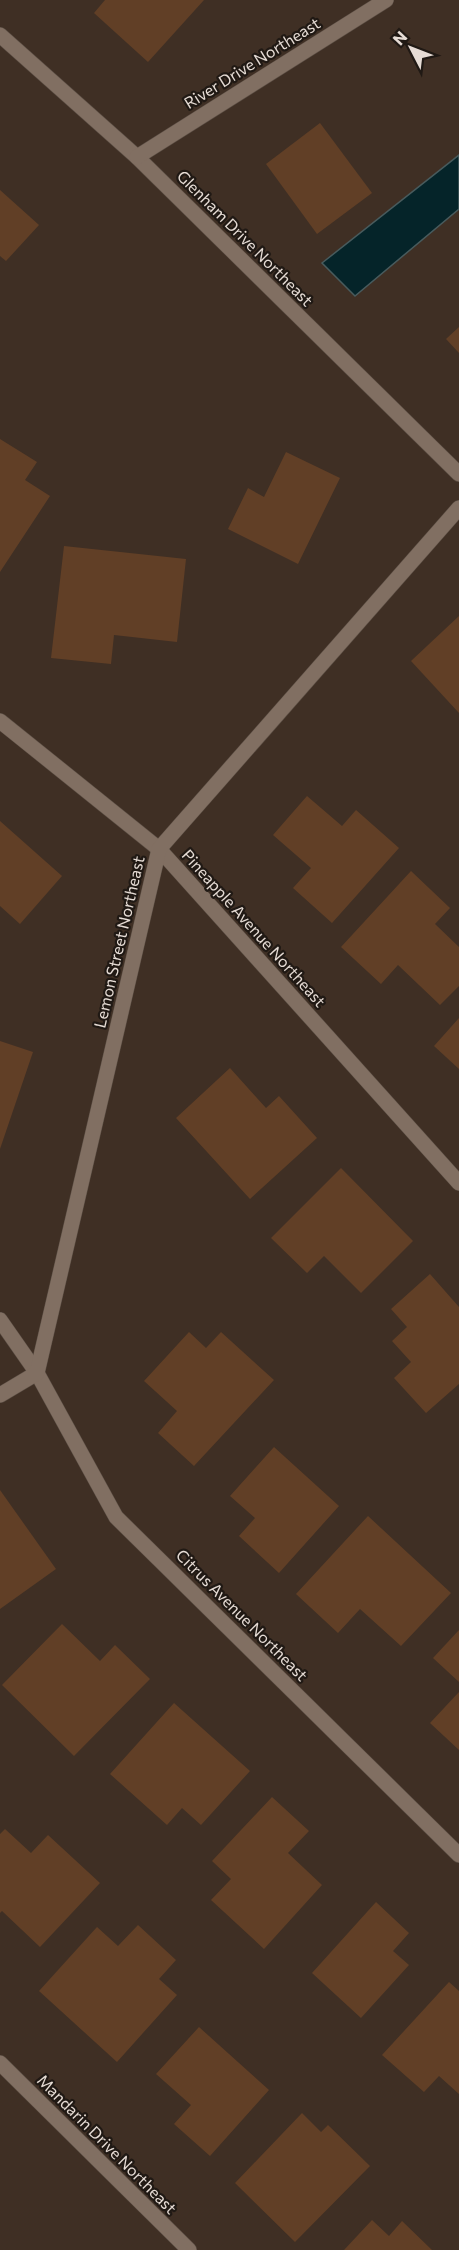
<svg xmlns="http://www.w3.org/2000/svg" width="459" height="2250" font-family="Commissioner,sans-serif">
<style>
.water{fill:#052429;stroke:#485b5d;stroke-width:1.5}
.building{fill:#613f26}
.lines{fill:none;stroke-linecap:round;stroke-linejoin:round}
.street-casing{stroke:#5b4e44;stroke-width:16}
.street{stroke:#816f62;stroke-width:15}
.labels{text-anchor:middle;stroke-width:4.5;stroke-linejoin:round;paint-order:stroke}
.street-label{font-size:16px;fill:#e6dcd5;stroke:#201914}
</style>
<rect width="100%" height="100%" fill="#3f2f24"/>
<path class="water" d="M459,155V209L355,296L322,263Z"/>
<g class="building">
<path d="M105,0H204L148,62L94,13Z"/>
<path d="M320,123L372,193L317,234L266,164Z"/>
<path d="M0,190L39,225L6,261L0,256Z"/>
<path d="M459,327V353L446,339Z"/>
<path d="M0,439L37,462L25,480L50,496L0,572Z"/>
<path d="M286,452L340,478L298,564L228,529L248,488L264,497Z"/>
<path d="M64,546L186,559L177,642L114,635L111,664L51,658Z"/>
<path d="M459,616V713L411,661Z"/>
<path d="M307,796L342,826L356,810L399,848L332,923L293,888L311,868L273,835Z"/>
<path d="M0,821L62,876L20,924L0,906Z"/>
<path d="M411,871L450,908L435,924L459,947V986L440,1005L398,965L381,984L341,947Z"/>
<path d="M459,1018V1069L434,1046Z"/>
<path d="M0,1041L33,1052L0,1149Z"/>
<path d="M230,1068L266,1108L279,1096L317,1138L250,1199L176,1118Z"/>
<path d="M341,1168L413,1241L361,1293L324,1256L307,1273L271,1238Z"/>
<path d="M430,1274L459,1307V1384L426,1413L394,1378L411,1362L392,1341L407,1327L391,1309Z"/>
<path d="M189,1332L206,1348L221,1332L274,1380L194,1466L158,1433L177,1411L144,1381Z"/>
<path d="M274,1447L339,1506L279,1573L239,1536L255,1518L230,1496Z"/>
<path d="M0,1490L56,1569L0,1609Z"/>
<path d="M368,1516L451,1593L401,1646L360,1609L338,1633L296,1594Z"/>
<path d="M62,1624L100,1661L115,1645L150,1679L74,1756L2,1685Z"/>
<path d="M459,1630V1682L433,1658Z"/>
<path d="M459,1692V1750L430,1723Z"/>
<path d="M174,1703L250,1771L201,1825L182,1808L167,1825L110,1774Z"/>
<path d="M272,1797L309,1831L288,1853L322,1885L264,1949L211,1900L231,1879L212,1861Z"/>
<path d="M5,1829L31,1853L48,1835L100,1883L40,1947L2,1911L0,1913V1834Z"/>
<path d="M376,1902L409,1933L393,1951L409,1965L361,2018L312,1973Z"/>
<path d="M138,1925L176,1960L159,1979L177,1995L117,2062L39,1991L97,1927L118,1946Z"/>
<path d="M449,1982L459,1991V2094L439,2076L424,2092L382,2055Z"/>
<path d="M199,2027L269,2090L210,2156L174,2124L191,2105L156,2074Z"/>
<path d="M302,2113L321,2132L328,2125L370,2166L295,2242L235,2183Z"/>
<path d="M372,2220L389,2236L402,2221L432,2250H344Z"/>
</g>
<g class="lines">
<g class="street-casing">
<g id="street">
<path d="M0,35L137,157L459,474"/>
<path d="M137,157L386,0"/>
<path d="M0,721L159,849L459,1183"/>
<path d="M0,1320L37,1373L116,1517L459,1855"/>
<path d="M0,1395L37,1373L159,849L459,508"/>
<path d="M0,2063L189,2250"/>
</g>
</g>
<use href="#street" class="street"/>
</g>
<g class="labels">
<g class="street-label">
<text transform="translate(252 63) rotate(-32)" y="6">River Drive Northeast</text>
<text transform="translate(245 238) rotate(45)" y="6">Glenham Drive Northeast</text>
<text transform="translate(254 928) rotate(48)" y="6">Pineapple Avenue Northeast</text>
<text transform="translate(119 942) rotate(-77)" y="6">Lemon Street Northeast</text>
<text transform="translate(242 1615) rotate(45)" y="6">Citrus Avenue Northeast</text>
<text transform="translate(107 2144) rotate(45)" y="6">Mandarin Drive Northeast</text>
</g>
</g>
<g transform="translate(411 48) rotate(312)" stroke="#201914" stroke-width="4.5" paint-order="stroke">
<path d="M0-4.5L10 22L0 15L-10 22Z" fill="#e6dcd5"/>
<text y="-9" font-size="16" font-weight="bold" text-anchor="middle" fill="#e6dcd5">N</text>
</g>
</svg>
